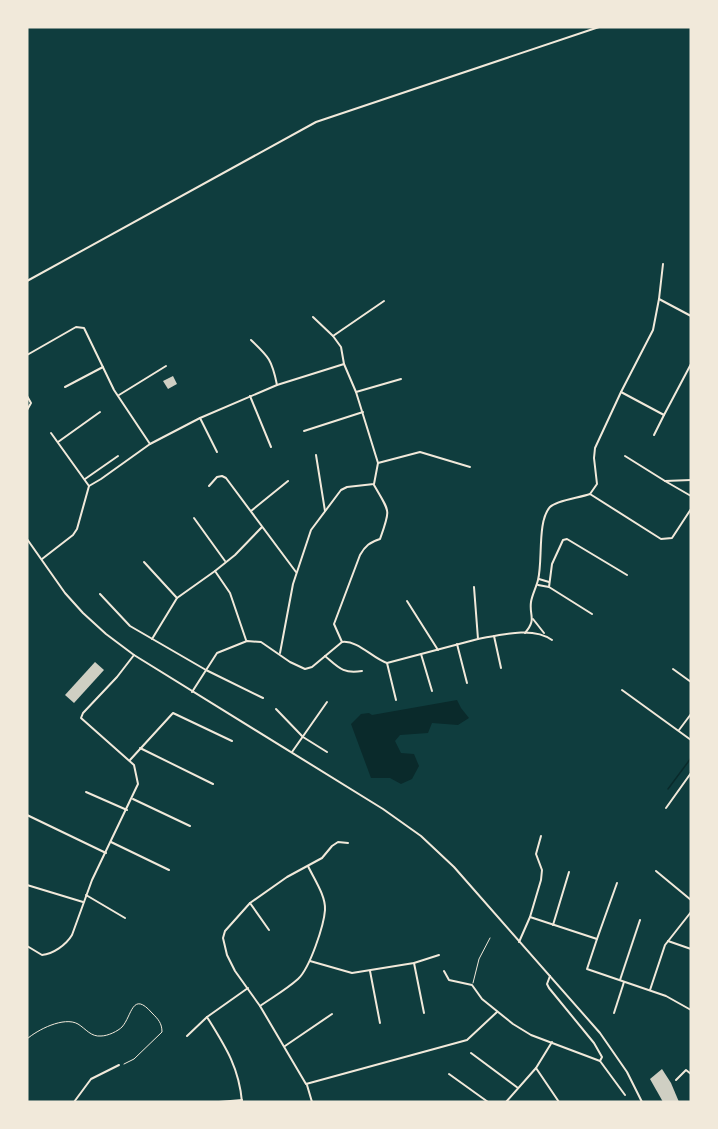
<svg xmlns="http://www.w3.org/2000/svg" width="718" height="1129" font-family="Arial,sans-serif">
<style>
.water{fill:#0a2a2b}
.lines{fill:none;stroke-linecap:round;stroke-linejoin:round}
.stream{stroke:#0a2a2b;stroke-width:1.5}
.building{fill:#cfcfc3}
.path{stroke:#f1e9da;stroke-width:1}
.service{stroke:#f1e9da;stroke-width:1}
.minor{stroke:#f1e9da;stroke-width:2}
.tertiary{stroke:#f1e9da;stroke-width:2}
</style>
<rect width="100%" height="100%" fill="#0f3d3e"/>
<path class="water" d="M457,700L461,708L469,718L458,725L432,723L428,733L400,735L395,741L401,753L414,754L419,766L412,779L401,784L390,778H371L351,724L361,714L369,713L372,715Z"/>
<g class="lines">
<path class="stream" d="M668,789L691,758"/>
</g>
<g class="building">
<path d="M173,376L177,384L168,389L163,381Z"/>
<path d="M95,662L104,670L74,703L65,695Z"/>
<path d="M662,1069L671,1083L679,1102H663L650,1079Z"/>
</g>
<g class="lines">
<path class="path" d="M27,1039C37,1030 64,1016 78,1024C86,1029 91,1037 101,1036C108,1036 118,1031 122,1027C132,1016 132,990 152,1013C158,1019 162,1023 162,1032L134,1059L124,1064"/>
<path class="service" d="M473,983L479,959L490,938"/>
<g class="minor">
<path d="M659,299L691,316"/>
<path d="M333,336L384,301"/>
<path d="M251,340C269,357 272,360 277,385"/>
<path d="M27,355L76,327L84,328L114,390L150,444"/>
<path d="M65,387L103,367"/>
<path d="M356,392L401,379"/>
<path d="M621,392L664,415L691,364"/>
<path d="M119,395L166,366"/>
<path d="M27,396L31,403L27,410"/>
<path d="M250,396L271,447"/>
<path d="M200,418L217,452"/>
<path d="M304,431L363,412"/>
<path d="M51,433L89,486"/>
<path d="M654,435L664,415"/>
<path d="M58,442L100,412"/>
<path d="M316,455L325,511"/>
<path d="M625,456L665,481L691,480"/>
<path d="M378,463L420,452L470,467"/>
<path d="M85,479L118,456"/>
<path d="M665,481L691,496"/>
<path d="M209,486L217,477L222,476L226,478L296,572"/>
<path d="M590,494L597,484L594,458L595,448L621,392L653,330L659,299L663,264"/>
<path d="M251,511L288,481"/>
<path d="M194,518L225,561"/>
<path d="M42,559L73,535L77,529L89,486L101,479L150,444L200,418L277,385L344,364"/>
<path d="M144,562L177,598"/>
<path d="M539,579L549,582"/>
<path d="M538,585L549,587"/>
<path d="M474,587L478,639"/>
<path d="M100,594L130,626L206,670L263,698"/>
<path d="M407,601L438,650"/>
<path d="M592,614L549,587L552,564L563,540L567,539L627,575"/>
<path d="M533,619L544,633"/>
<path d="M525,633C537,619 529,616 531,602C532,595 536,588 538,580C543,561 537,521 550,507C557,500 579,498 590,494L661,539L672,538L691,509"/>
<path d="M494,636L501,668"/>
<path d="M152,639L177,598L215,571"/>
<path d="M246,640L230,593L215,571L235,555L262,527"/>
<path d="M342,642L334,624L360,555C365,546 370,542 380,539C391,508 390,513 374,485"/>
<path d="M457,644L467,683"/>
<path d="M280,653L293,584L311,530L341,490L347,487L374,484L378,463L356,392L344,364L341,347L333,336L313,317"/>
<path d="M421,654L432,691"/>
<path d="M325,656C339,668 343,674 362,671"/>
<path d="M387,663L396,700"/>
<path d="M673,669L691,682"/>
<path d="M622,690L691,740"/>
<path d="M192,692L217,653L247,641L261,642L290,662L305,669L312,667L342,642C358,640 372,658 387,663L478,639C500,635 533,626 552,640"/>
<path d="M276,709L303,737L327,752"/>
<path d="M679,730L691,714"/>
<path d="M140,748L213,784"/>
<path d="M292,752L327,702"/>
<path d="M130,760L173,713L232,741"/>
<path d="M86,792L127,810"/>
<path d="M133,799L190,826"/>
<path d="M666,808L691,773"/>
<path d="M27,815L106,853"/>
<path d="M111,842L169,870"/>
<path d="M348,843L338,842L332,846L322,858L287,877L250,903L225,931L223,938L227,955L235,971L260,1006L306,1084L467,1040L497,1012"/>
<path d="M656,871L691,900"/>
<path d="M27,885L83,902"/>
<path d="M86,895L125,918"/>
<path d="M250,903L269,930"/>
<path d="M530,917L597,939L587,969L666,996L691,1010"/>
<path d="M553,925L569,872"/>
<path d="M597,939L617,883"/>
<path d="M668,941L691,949"/>
<path d="M519,942L530,917L541,880L542,870L536,854L541,836"/>
<path d="M27,946L42,955C53,954 66,945 72,935L92,880L138,784L134,765L81,718L83,713L117,677L134,655"/>
<path d="M310,961L352,973L414,963L439,955"/>
<path d="M414,963L424,1013"/>
<path d="M370,971L380,1023"/>
<path d="M444,971L449,980L472,985L482,999L513,1024L531,1035L600,1061L625,1095"/>
<path d="M550,976L547,984L549,988L594,1043L602,1057L600,1061"/>
<path d="M620,980L640,920"/>
<path d="M650,990L665,945L691,912"/>
<path d="M260,1006C273,997 287,989 298,979C310,968 324,925 325,910C326,896 314,879 308,866"/>
<path d="M614,1013L624,982"/>
<path d="M187,1036L207,1017"/>
<path d="M285,1046L332,1014"/>
<path d="M471,1053L518,1088"/>
<path d="M536,1068L559,1102"/>
<path d="M449,1074L488,1102"/>
<path d="M676,1080L686,1070L691,1074"/>
<path d="M307,1085L312,1102"/>
<path d="M74,1102L91,1079L119,1065"/>
<path d="M219,1102L242,1100"/>
<path d="M242,1102C239,1067 225,1046 207,1017L248,988"/>
<path d="M506,1102L536,1068L552,1042"/>
</g>
<g class="tertiary">
<path d="M27,281L316,122L599,27"/>
<path d="M27,539L65,593L83,613L106,634L134,655L383,809L421,836L454,867L600,1033L627,1072L642,1102"/>
</g>
</g>
<rect width="718" height="1129" fill="none" stroke="#f1e9da" stroke-width="57"/>
</svg>
